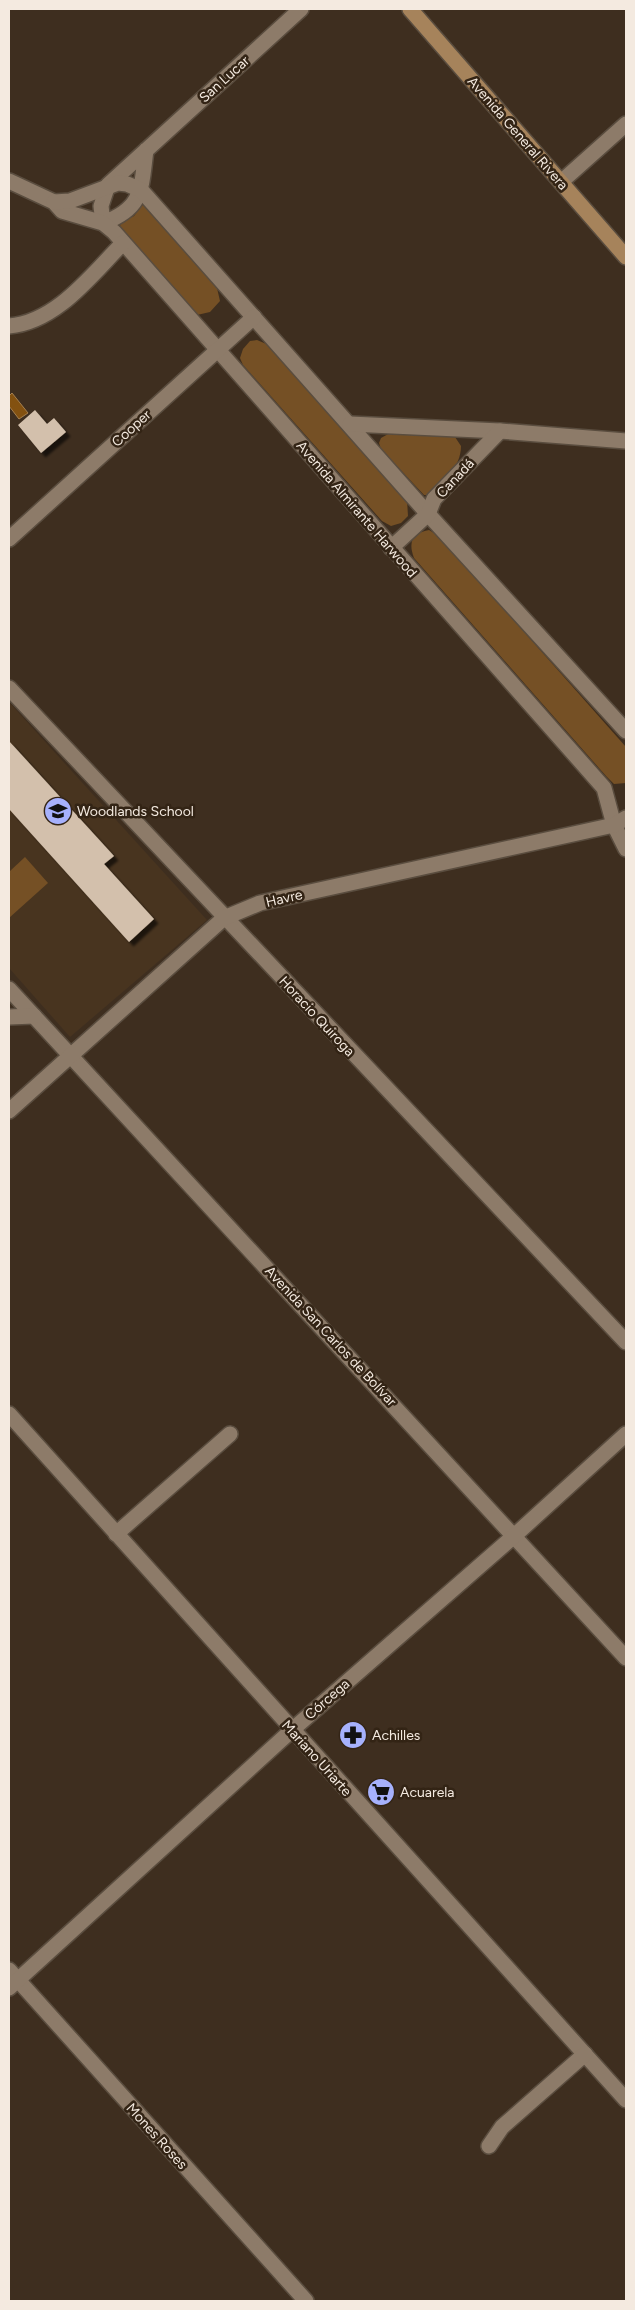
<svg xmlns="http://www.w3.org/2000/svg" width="635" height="2310" font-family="Figtree,sans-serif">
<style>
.built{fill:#48341f}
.green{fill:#755025}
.water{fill:#835110;stroke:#a57f4e}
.building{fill:#d3c0ac;filter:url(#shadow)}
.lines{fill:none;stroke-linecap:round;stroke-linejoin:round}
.street-casing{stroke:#5a4d3f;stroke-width:18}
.secondary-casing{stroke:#5a4d3f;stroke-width:18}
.street{stroke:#8d7b69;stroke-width:15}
.secondary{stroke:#a6835b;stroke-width:15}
.labels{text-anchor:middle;stroke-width:5;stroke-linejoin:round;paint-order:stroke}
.street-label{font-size:14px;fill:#f4eae0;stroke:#332415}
.poi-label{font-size:14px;fill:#f4eae0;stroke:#332415;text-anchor:start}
</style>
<defs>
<filter id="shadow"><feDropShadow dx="4.5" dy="4.5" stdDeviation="1" flood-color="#0009"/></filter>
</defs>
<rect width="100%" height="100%" fill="#3e2e1f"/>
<path class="built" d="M9,702L207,920L70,1037L9,968Z"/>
<g class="green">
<path d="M143,204L156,215L217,288L220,301L210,312L197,315L191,311L120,226L121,222L134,216Z"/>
<path d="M257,340L271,346L407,500L408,516L401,523L391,526L382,521L243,365L240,358L243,349L250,341Z"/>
<path d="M390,433L455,437L461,446C461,468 443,481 428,495H424L381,449L379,443L381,438Z"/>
<path d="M429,530L439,536L626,747V783L614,784L606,776L414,558C408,542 412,533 429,530Z"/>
<path d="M25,857L48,883L9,918V872Z"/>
</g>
<path class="water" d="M12,393L28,413L19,419L9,406V396Z"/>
<g class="building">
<path d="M35,410L47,424L54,418L66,432L41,453L18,425Z"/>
<path d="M9,741L114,856L104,864L154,919L129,942L9,809Z"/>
</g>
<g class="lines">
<g class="street-casing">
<g id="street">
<path d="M146,150C141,188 144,208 103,223L101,206L108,185L301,9"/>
<path d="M9,181L54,202L62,211L103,223L114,232L604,788L614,825L626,849"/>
<path d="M561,182L626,124"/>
<path d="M54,202L70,201L118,183L127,184L141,190L428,514L626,731"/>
<path d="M9,326C57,322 92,274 123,243"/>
<path d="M350,424L500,431L626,441"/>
<path d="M9,539L254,317"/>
<path d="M391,548L428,514L434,499L500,431"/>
<path d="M9,688L626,1342"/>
<path d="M9,989L626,1658"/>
<path d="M9,1017L34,1016"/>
<path d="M9,1111L224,918L260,903L614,825L626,818"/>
<path d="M9,1414L626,2100"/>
<path d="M116,1534L230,1434"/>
<path d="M9,1970L306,2301"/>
<path d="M9,1988L292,1730L514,1536L626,1434"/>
<path d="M489,2146L502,2127L585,2054"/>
</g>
</g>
<g class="secondary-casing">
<path id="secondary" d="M410,9L626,257"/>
</g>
<use href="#street" class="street"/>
<use href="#secondary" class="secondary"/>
</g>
<defs>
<g id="school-disc" transform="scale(1.4375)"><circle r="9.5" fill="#a6b1fc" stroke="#332415"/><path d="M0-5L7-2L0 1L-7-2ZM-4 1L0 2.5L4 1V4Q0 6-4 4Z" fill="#111"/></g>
<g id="pharmacy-disc" transform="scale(1.4375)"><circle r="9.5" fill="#a6b1fc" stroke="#332415"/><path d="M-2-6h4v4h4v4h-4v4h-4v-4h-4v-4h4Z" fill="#111"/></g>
<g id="supermarket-disc" transform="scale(1.4375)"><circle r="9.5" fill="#a6b1fc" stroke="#332415"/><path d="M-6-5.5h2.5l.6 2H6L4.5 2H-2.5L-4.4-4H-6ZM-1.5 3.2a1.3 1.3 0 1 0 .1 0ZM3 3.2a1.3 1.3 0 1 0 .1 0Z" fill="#111"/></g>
</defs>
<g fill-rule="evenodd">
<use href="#school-disc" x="58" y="811"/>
<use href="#pharmacy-disc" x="353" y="1735"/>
<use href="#supermarket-disc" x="381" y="1792"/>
</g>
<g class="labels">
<g class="street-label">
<text transform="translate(224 79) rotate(-42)" y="5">San Lucar</text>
<text transform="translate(518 133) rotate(49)" y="5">Avenida General Rivera</text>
<text transform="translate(131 428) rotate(-42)" y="5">Cooper</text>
<text transform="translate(455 478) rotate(-47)" y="5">Canadá</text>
<text transform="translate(357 509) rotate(49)" y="5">Avenida Almirante Harwood</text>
<text transform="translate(284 898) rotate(-13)" y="5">Havre</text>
<text transform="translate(317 1016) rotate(47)" y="5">Horacio Quiroga</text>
<text transform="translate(331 1336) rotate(47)" y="5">Avenida San Carlos de Bolívar</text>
<text transform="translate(327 1699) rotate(-41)" y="5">Córcega</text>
<text transform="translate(317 1758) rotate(48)" y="5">Mariano Uriarte</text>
<text transform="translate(157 2136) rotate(48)" y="5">Mones Roses</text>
</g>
<g class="poi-label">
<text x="77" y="816">Woodlands School</text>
<text x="372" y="1740">Achilles</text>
<text x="400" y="1797">Acuarela</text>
</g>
</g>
<rect width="635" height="2310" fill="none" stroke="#f4eae0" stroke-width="20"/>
</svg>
